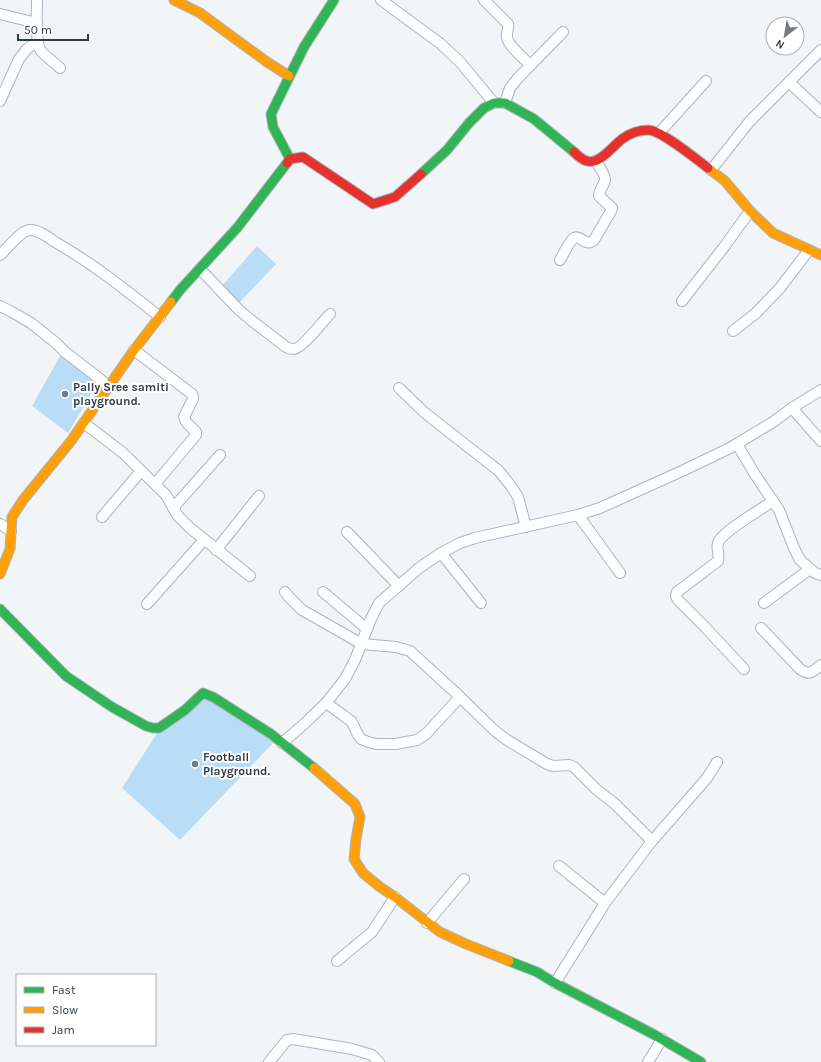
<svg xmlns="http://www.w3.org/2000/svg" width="821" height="1062" font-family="Karla,sans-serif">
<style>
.green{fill:#b9ddf6}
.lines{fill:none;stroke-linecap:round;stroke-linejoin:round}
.street-casing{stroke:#adb5ba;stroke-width:12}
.fast-casing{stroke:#adb5ba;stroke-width:11}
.slow-casing{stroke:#adb5ba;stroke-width:11}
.jam-casing{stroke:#adb5ba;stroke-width:11}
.street{stroke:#fdfefe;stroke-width:10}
.fast{stroke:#30b455;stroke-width:9}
.slow{stroke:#ff9f0a;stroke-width:9}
.jam{stroke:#e5322d;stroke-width:9}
.poi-dot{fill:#737d85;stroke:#fff;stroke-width:1.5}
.labels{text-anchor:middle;stroke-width:4;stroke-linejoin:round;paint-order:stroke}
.poi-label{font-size:12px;font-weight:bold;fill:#2f3d47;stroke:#fff;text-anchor:start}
</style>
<rect width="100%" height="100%" fill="#f2f5f8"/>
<g class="green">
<path d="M257,246L276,264L238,304L221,287Z"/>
<path d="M60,356L98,382L68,433L32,406Z"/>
<path d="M203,693L276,740L180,840L122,788L159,730Z"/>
</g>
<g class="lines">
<g class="street-casing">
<g id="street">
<path d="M37,0C37,12 35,42 41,51C46,57 54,62 60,68"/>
<path d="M381,0L441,44L460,62L494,103"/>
<path d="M484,0L508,24C509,29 506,33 507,37C507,45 525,59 530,65"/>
<path d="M0,14L37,23"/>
<path d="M789,82L821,112"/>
<path d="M0,101L19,59L27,49L38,41"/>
<path d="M505,103L510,88L518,78L563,32"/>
<path d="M659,133L706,81"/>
<path d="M711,170L750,121L821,50"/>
<path d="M0,255C7,249 21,230 30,230C39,230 48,237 55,242C92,263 126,290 160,317"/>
<path d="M560,260C563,255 570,240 574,238C581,234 585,248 594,240L611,211L612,208L599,196C599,189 604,186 605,180C606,176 598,165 596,161"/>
<path d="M200,269L239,310L251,320L286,347C288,348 290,349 293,349C301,350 323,321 330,314"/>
<path d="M682,301L724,247L750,211"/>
<path d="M0,306L12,312L31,323L56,343L65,352L109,386"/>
<path d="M733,331L755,314L780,288L809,250"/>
<path d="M134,350L192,394L193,397V399L184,417L186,422L196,432V435L155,484"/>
<path d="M399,388L425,413L499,471L511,486L518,497L526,527"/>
<path d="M792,408L821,441"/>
<path d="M84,423L123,453L166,495L178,516L190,528L250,576"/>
<path d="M737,444L754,473L779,510L794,548L800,560L815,573L821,575"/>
<path d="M173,508L220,455"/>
<path d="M578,515L620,573"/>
<path d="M102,517L141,471"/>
<path d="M0,524L11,531"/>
<path d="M347,532L399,586"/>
<path d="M216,550L259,496"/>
<path d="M441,553L481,603"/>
<path d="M285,592L288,596L302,610L362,644L396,647L410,651L457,694L494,730L507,740L547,764L553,766L569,765L574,767L597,790L615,804L652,841"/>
<path d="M323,592L367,629"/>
<path d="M764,603L810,569"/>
<path d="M147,604L204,540"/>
<path d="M761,628L800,669C810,676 812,672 821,665"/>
<path d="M744,669L705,627L678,600L676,596L677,592L718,561C720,555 716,549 718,543C721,532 762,509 773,501"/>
<path d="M326,703L343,715L352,722L357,733L361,739L368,742L376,744H396L417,740L426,734L460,697"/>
<path d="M282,743L303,725L326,703L345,679L355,660L370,621L379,603L419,568L441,553L460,543L475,538L578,515L600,508L682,471L730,448L773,422L792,408L821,390"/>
<path d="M559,866L605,903"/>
<path d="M427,923L464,879"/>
<path d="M337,961L372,932L395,897"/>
<path d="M555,983L605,903L652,841L707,778L717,762"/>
<path d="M269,1062L287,1040L293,1039L352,1049L372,1055L379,1062"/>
<path d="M648,1062L662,1039"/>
</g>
</g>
<g class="fast-casing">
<g id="fast">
<path d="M290,159L273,127L271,114L304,47L334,0"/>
<path d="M421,174L447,150L469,123L484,108L494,103H505L534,119L574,152"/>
<path d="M171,302L180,290L237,228L287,163"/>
<path d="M0,609L66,676L112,707L146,726L153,728H159L185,710L203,693L213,697L271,734L314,768"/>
<path d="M509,961L537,972L555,983L653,1034L701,1062"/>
</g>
</g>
<g class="slow-casing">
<g id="slow">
<path d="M174,0L200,13L267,62L289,76"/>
<path d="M708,168L725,181L750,211L773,233L821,255"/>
<path d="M0,574L10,549L12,517L23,500L71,441L134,350L171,302"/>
<path d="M314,768L355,804L360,817L356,839L354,859L363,873L380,887L395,897L440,932L466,944L509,961"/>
</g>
</g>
<g class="jam-casing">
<g id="jam">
<path d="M574,152C578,156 582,160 587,161C599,165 613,146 622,139C629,134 639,130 648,130C661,130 696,159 708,168"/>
<path d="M287,163L290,159L303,157L373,204L395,197L421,174"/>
</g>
</g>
<use href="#street" class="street"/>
<use href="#fast" class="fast"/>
<use href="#slow" class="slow"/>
<use href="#jam" class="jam"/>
</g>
<g class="poi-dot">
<circle cx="65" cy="394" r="4"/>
<circle cx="195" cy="764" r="4"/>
</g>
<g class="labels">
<g class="poi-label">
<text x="73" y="391">Pally Sree samiti<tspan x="73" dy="14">playground.</tspan></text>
<text x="203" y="761">Football<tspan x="203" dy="14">Playground.</tspan></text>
</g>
</g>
<rect x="16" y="974" width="140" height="72" fill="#ffffff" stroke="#acb1b5"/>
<rect x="24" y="987" width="20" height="6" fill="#30b455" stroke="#acb1b5"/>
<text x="52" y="994" font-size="12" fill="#2f3d47">Fast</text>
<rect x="24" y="1007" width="20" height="6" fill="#ff9f0a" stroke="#acb1b5"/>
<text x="52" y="1014" font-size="12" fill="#2f3d47">Slow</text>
<rect x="24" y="1027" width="20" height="6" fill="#e5322d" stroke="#acb1b5"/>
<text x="52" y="1034" font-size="12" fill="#2f3d47">Jam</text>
<g transform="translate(785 36) rotate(211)"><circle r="19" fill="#ffffff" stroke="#acb1b5"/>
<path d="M0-3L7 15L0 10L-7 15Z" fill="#737d85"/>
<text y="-6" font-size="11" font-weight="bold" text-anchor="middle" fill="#2f3d47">N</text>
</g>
<path d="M18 34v6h70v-6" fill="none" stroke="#2f3d47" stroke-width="2"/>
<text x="24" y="34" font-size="12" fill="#2f3d47" stroke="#ffffff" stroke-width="3" paint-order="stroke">50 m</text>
</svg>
